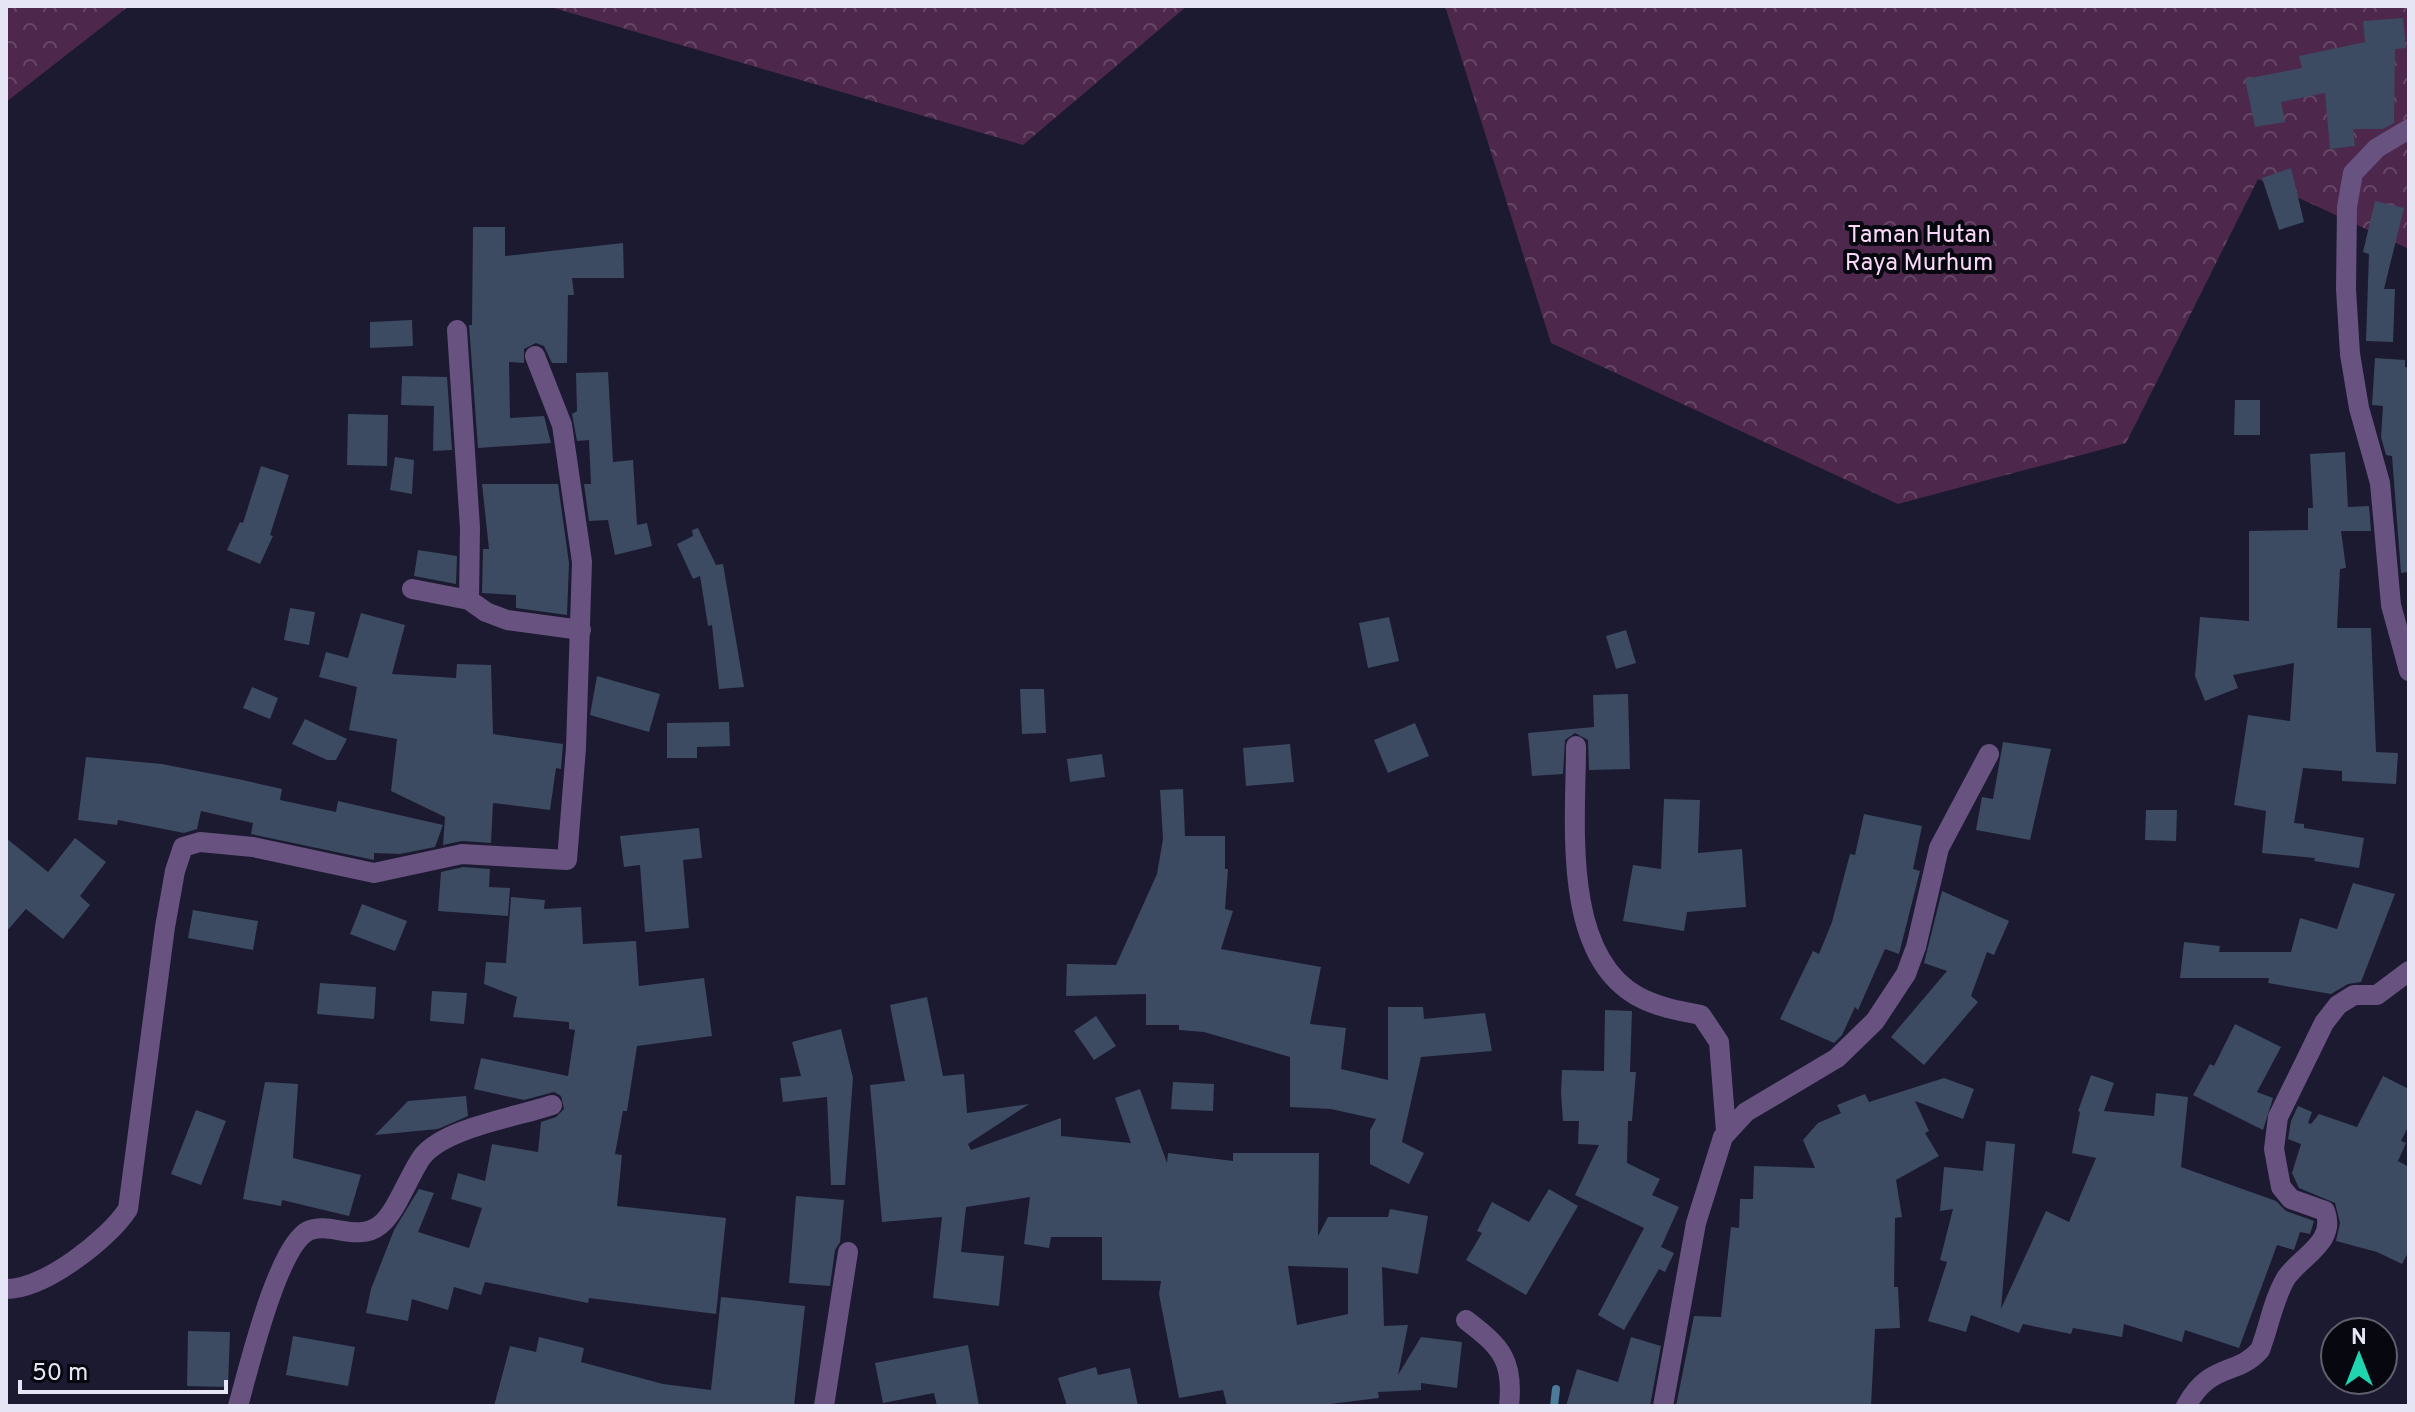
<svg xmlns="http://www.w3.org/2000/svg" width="2415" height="1412" font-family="Overpass,sans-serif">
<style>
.park{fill:url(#park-crowns)}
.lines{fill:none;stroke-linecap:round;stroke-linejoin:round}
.stream{stroke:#4c7b9a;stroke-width:8}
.building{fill:#3c4a62;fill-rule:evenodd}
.street{stroke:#68527f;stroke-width:20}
.labels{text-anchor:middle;stroke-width:8;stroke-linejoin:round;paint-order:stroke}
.park-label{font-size:24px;fill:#fad8f7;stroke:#070710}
</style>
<defs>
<pattern id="park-crowns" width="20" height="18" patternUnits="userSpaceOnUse" patternTransform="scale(2)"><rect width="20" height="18" fill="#4d284c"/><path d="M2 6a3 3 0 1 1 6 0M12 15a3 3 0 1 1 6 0" fill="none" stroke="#664766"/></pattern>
</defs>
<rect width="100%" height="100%" fill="#1b1a31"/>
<g class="park">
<path d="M6,6H129L6,102Z"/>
<path d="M547,6H1187L1023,145Z"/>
<path d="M1445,6H2409V249L2258,179L2126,443L1898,504L1551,343Z"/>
</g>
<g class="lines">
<path class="stream" d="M1554,1406L1556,1389"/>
</g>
<g class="building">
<path d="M2403,18L2406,48L2395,49L2394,123L2383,129H2353L2355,146L2330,149L2325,93L2281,102L2285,122L2255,127L2245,79L2302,68L2299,56L2365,42L2363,21Z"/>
<path d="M2291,168L2304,222L2279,230L2262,178Z"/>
<path d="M2375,201L2404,208L2384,289H2395L2393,342L2366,341L2369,254L2363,252Z"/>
<path d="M473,227H505V256L623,243L624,278H572L574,295H568L567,363H552L544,346L536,343L524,349V363L509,362L510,418L544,416L551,443L478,448L469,325H472Z"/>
<path d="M412,320L413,346L370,348V322Z"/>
<path d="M2375,358L2405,360V367L2409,368V572L2401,573L2392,456L2386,455L2381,437L2383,406L2372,405Z"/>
<path d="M608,372L613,462L633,460L637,525L647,523L652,546L615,555L608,520L589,521L584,484H591L589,440L577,441L572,414L577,411L576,373Z"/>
<path d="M402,376L447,377L452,450L433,451L434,406L401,405Z"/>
<path d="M2235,400H2260V435H2234Z"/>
<path d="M348,414L388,415L387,466L347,465Z"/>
<path d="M2345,452L2348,507L2369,506L2371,531H2341L2346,568L2340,569L2337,628H2371L2376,752L2398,753L2396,784L2342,781V771L2303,768L2294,823L2304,824V828L2364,838L2359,868L2314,861L2315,858L2262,853L2266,811L2234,805L2248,715L2290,721L2294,663L2233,675L2238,688L2205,701L2195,676L2200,617L2249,621V531L2308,530V508H2313L2310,454Z"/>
<path d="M395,457L414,460L412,494L390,490Z"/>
<path d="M261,466L289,475L270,535L273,536L260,564L227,550L240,522L243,523Z"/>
<path d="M482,484H558L569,563L567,615L516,608V595L482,593L483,549H489Z"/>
<path d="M698,528L716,565L723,564L744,687L719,689L712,625L708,626L700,576L693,579L677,544L693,536L692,530Z"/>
<path d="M418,550L457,556L456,584L414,576Z"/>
<path d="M290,608L315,612L309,645L284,640Z"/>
<path d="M361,613L405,625L392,674L456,678L457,664L491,665L493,734L563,744L561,769L556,768L550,810L493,803L491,843L462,841L443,845L445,817L391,791L397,739L349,730L357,687L319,677L326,652L348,658Z"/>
<path d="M1389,617L1399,661L1368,668L1359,623Z"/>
<path d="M1626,630L1636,663L1616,669L1606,636Z"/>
<path d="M597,676L660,694L649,732L590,715Z"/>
<path d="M252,687L278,698L270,719L243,708Z"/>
<path d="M1020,689H1044L1046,733L1022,734Z"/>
<path d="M1628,694L1630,769L1589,770L1588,740L1575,733L1565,740L1563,774L1532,776L1528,733L1594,727L1593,695Z"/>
<path d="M305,719L347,739L336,760H327L292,744Z"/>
<path d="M729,722L730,746L697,747V758H667V723Z"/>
<path d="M1415,723L1429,756L1388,773L1374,740Z"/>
<path d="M2003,742L2051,749L2030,840L1976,830L1982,797L1993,799Z"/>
<path d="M1290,744L1294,782L1246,786L1243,748Z"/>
<path d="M1102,754L1105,777L1070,782L1067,759Z"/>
<path d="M86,757L162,764L238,779L282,789L280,800L336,812L338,801L443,825L435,847L400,854L374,853V860L251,834L253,823L201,811L197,829L184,833L118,820L117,825L78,820Z"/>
<path d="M1183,789L1185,836H1225V869H1228L1225,909L1233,911L1221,949L1321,967L1310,1024L1346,1028L1341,1069L1388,1080V1007H1423L1424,1019L1485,1013L1492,1051L1421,1057L1402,1142L1424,1153L1409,1184L1370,1164V1130L1376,1119L1331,1109L1290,1107V1057L1204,1032L1179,1030V1025H1146V994L1066,996L1067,964L1116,965L1157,874L1163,839L1160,790Z"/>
<path d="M1664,799L1700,800L1698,853L1742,849L1746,907L1687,912L1684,931L1623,921L1633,865L1661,869Z"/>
<path d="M2146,810H2177L2176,841L2145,840Z"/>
<path d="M1864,814L1922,826L1913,869L1920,871L1899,954L1885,949L1858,1010L1855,1007L1842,1035L1834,1043L1780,1019L1813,951L1819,954L1832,922L1850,854L1855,855Z"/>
<path d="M699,828L702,858L683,860L689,928L645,932L640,865L624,867L620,836Z"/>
<path d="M6,838L48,872L75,838L106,862L80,896L90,905L63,939L26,909L6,932Z"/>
<path d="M463,867L490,869L489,887L510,888L508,916L438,911L441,872Z"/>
<path d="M2353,883L2395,894L2361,982L2348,984L2331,994L2268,983L2269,978H2180L2184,942L2220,946L2219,952H2291L2300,918L2337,929Z"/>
<path d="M1942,891L2009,921L1994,955L1987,952L1971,996L1978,1002L1924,1065L1891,1037L1947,971L1924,963Z"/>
<path d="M511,897L545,900L544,909L581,907L583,944L636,941L639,986L704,978L712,1036L637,1046L627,1111H623L615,1154L622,1155L617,1206L726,1218L716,1314L589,1298L588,1303L485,1282L481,1295L454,1287L448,1310L412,1299L408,1321L366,1313L371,1289L394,1230L419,1189L434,1193L418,1232L469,1248L482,1208L451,1199L458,1173L485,1181L492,1144L538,1152L541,1122L556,1117L564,1109L561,1096L554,1092L524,1100L474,1089L481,1058L568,1076L575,1030L569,1029V1022L513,1017L517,997L484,984L486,962L506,963Z"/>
<path d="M362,904L407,921L395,951L350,934Z"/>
<path d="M193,910L258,921L253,950L188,938Z"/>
<path d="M320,983L376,987L374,1019L317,1014Z"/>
<path d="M432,991L467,993L464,1024L430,1021Z"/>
<path d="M927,997L943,1076L964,1074L967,1113L1029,1104L968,1144L971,1150L1061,1118V1136L1131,1143L1115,1098L1140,1089L1167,1163L1168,1153L1233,1161V1153H1319L1318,1236L1328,1217H1388L1390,1209L1428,1216L1418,1274L1382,1267L1384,1326L1408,1325L1398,1375L1421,1337L1462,1342L1457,1388L1421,1383V1390L1378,1392L1379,1398L1314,1406H1227L1223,1390L1179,1398L1159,1294L1161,1281L1102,1280V1237H1051L1049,1248L1024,1244L1030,1197L966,1207L961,1252L1004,1256L999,1306L933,1298L942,1217L882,1222L870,1085L905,1081L890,1005ZM1288,1266L1348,1268V1314L1297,1325Z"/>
<path d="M1605,1010L1632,1011L1630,1072H1636L1632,1121H1628L1627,1163L1660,1179L1652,1195L1679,1207L1661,1247L1674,1253L1665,1272L1659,1269L1624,1330L1598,1315L1644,1228L1575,1195L1599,1145L1578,1144L1579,1121H1563L1561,1093L1562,1070L1604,1071Z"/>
<path d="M1096,1016L1116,1046L1094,1060L1074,1031Z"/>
<path d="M2235,1024L2281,1047L2257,1092L2273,1098L2263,1130L2193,1095L2210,1064L2214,1066Z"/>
<path d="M841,1029L853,1078L845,1185H831L827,1097L783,1102L780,1078L801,1076L792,1042Z"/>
<path d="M2091,1075L2114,1083L2104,1111L2154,1116L2156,1093L2188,1097L2181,1167L2276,1201L2286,1211L2314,1221L2310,1234L2300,1232L2294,1250L2277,1245L2239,1348L2185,1330L2182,1342L2124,1324L2122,1337L2073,1328L2071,1334L2023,1324L2019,1333L1971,1315L1966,1332L1928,1321L1947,1262L1940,1260L1953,1209L1940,1211L1944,1167L1983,1171L1986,1141L2015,1144L2001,1309L2046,1211L2069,1222L2096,1158L2072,1153L2080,1112L2078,1111Z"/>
<path d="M2383,1076L2409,1089V1125L2401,1141L2406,1143L2398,1161L2409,1167V1251L2402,1264L2377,1252L2336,1241L2340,1223L2335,1203L2299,1188L2292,1173L2301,1144L2288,1139L2291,1121L2298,1106L2312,1112L2308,1123L2311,1124L2319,1114L2357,1127Z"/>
<path d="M1944,1078L1974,1089L1963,1119L1915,1101L1929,1131L1925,1133L1939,1156L1896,1180L1902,1217L1895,1218L1894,1287H1898L1900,1328L1875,1329L1871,1406H1676L1694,1316L1721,1317L1731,1227L1739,1228L1740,1199H1753L1754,1166L1815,1168L1803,1140L1818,1123L1841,1113L1837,1105L1865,1094L1869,1102Z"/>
<path d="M265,1082L298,1084L293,1158L361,1175L349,1216L282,1200L281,1206L243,1199Z"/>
<path d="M1173,1082L1214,1084L1213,1111L1171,1109Z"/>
<path d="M466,1096L468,1116L438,1129L375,1135L408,1101Z"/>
<path d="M196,1110L226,1121L201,1185L171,1174Z"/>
<path d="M1549,1189L1578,1206L1526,1295L1466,1260L1482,1233L1477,1231L1492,1202L1529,1222Z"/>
<path d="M796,1196L844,1200L840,1242L835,1250L830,1286L789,1283Z"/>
<path d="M721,1297L805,1306L794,1406H494L510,1346L536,1352L539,1337L584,1348L581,1362L663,1384L711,1390Z"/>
<path d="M188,1331L230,1332L228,1387L187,1386Z"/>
<path d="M293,1336L355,1347L348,1386L286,1375Z"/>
<path d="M1631,1337L1661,1346L1650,1406H1566L1577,1369L1618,1382Z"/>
<path d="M968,1345L979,1406H937L934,1393L883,1403L875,1363Z"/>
<path d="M1096,1367L1098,1375L1130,1368L1138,1406H1067L1058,1378Z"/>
</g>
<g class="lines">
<g class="street">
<path d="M2409,129L2377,148L2353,173L2347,207L2346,289L2350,354L2359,408L2380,483L2391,605L2409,671"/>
<path d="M457,330L470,528L469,600"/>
<path d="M412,589L469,600L486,612L507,620L581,630"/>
<path d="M1576,746C1576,821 1561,953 1637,996C1657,1007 1679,1011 1701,1015L1719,1042L1726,1131"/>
<path d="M6,1289C44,1289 108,1240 128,1209L165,927L175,871L183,847L200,842L253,847L374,873L462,854L567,860L576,748L582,562L562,425L535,356"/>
<path d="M1466,1320C1501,1347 1514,1360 1509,1406"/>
<path d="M238,1406C248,1371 277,1247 308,1231C329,1221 358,1243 380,1225C396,1213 409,1175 422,1157C444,1128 517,1117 552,1105"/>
<path d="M824,1406L848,1252"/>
<path d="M1663,1406L1696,1223L1723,1137L1746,1112L1837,1058L1875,1021L1906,974L1916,947L1939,848L1989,754"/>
<path d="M2186,1406C2211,1361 2236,1377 2260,1350C2269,1327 2273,1300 2286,1278C2300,1257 2337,1242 2325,1211L2291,1199L2281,1187L2274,1149L2278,1117L2324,1023L2338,1005L2354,995H2377L2409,971"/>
</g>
</g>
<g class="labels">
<g class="park-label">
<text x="1919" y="242">Taman Hutan<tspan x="1919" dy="28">Raya Murhum</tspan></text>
</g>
</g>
<rect width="2415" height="1412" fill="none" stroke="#e5e5f6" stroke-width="16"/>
<g transform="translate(2359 1356)"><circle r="38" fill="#070710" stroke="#60606c" stroke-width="2"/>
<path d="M0-6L14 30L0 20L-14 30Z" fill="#1ed5b0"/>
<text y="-12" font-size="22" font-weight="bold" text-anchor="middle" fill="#e5e5f6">N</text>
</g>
<path d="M20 1380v12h206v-12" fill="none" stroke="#e5e5f6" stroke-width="4"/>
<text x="32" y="1380" font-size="24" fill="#e5e5f6" stroke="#070710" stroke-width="6" paint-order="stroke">50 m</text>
</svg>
